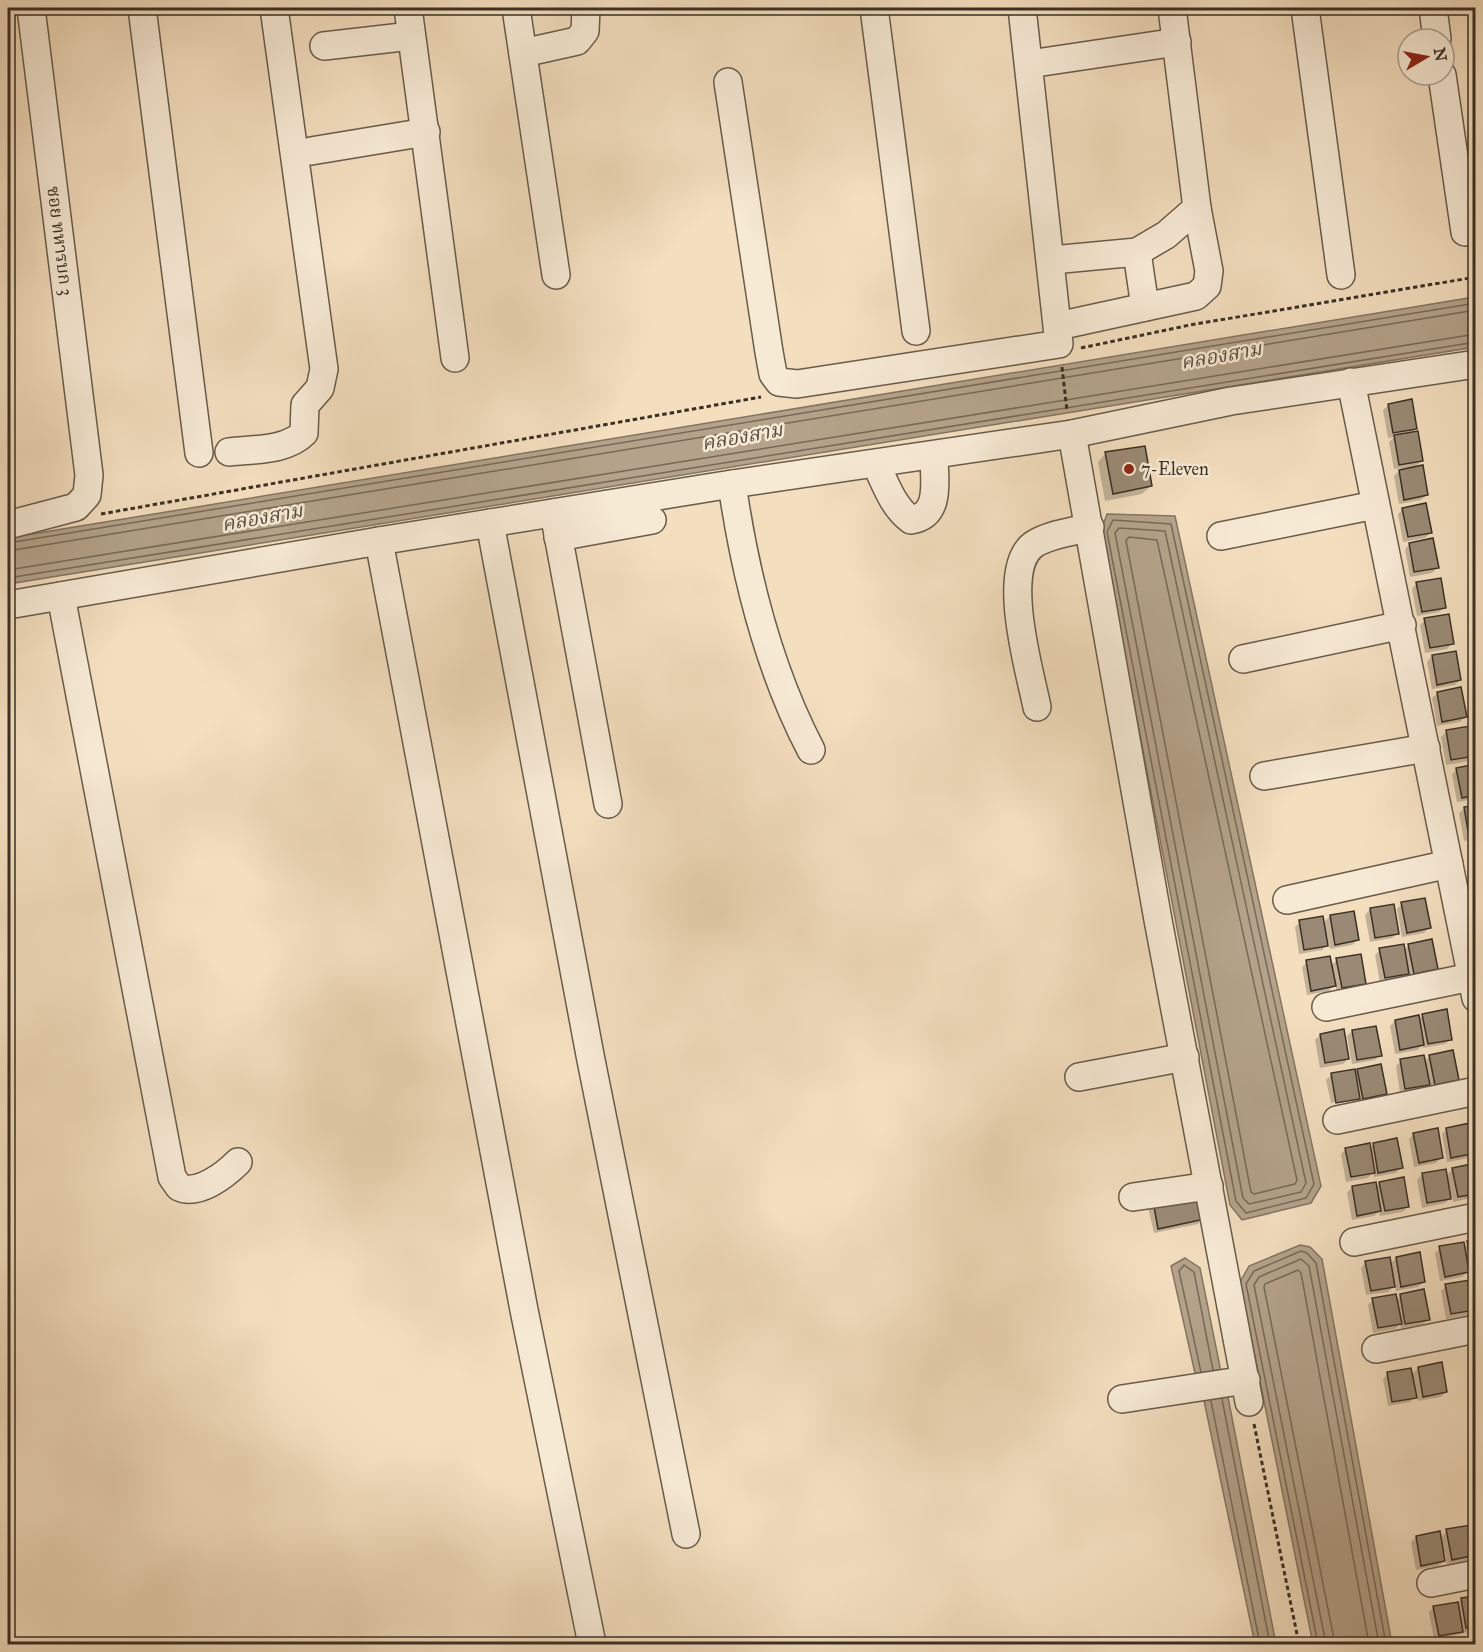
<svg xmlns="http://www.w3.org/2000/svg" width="1483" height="1652" font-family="'IM FELL Great Primer','Noto Serif Thai',serif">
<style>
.water{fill:#b4a38a;stroke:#837562;stroke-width:1.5}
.shadow{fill:#0003}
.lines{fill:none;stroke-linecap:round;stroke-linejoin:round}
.shore{stroke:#766a58;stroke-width:1.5}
.building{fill:#9a8a75;stroke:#393025;stroke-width:1.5}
.minor-casing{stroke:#685c4b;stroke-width:30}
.path{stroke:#393025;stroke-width:3;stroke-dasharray:4.5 3;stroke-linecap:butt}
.minor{stroke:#f7ead5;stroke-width:27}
.poi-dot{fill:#8f2418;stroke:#f7ead5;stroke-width:2}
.labels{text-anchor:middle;stroke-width:5;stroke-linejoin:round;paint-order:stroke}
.street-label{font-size:18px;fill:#393025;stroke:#f7ead5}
.poi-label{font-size:18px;fill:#393025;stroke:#f7ead5;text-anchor:start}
.water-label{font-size:20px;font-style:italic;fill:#584d3e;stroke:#f7ead5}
</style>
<rect width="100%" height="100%" fill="#f3debe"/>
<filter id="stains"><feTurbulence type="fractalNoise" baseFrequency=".00333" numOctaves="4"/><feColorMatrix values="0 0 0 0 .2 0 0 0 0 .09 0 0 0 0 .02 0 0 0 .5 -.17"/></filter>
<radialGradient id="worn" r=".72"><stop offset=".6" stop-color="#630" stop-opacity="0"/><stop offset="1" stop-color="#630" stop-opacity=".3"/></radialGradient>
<g class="water">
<path d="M1475,297V347L8,584V538Z"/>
<path d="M1107,514L1175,516L1321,1186L1311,1203L1242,1220L1230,1205L1101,531Z"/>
<path d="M1300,1245L1310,1247L1322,1259L1392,1644H1313L1240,1282L1249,1266Z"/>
<path d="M1185,1258L1200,1268L1220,1367L1219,1376L1197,1382L1171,1266Z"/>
<path d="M1202,1391L1227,1392L1276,1644H1255Z"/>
</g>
<g class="shadow">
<path d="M1389,405L1416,429L1411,433L1422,460L1413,469L1427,495L1421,500L1399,504L1394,476L1402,468L1394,469L1389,442L1394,437L1388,438L1383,410Z"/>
<path d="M1106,453L1151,486L1142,494L1105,501L1098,462Z"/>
<path d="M1403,509L1430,533L1425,538L1403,542L1398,514Z"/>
<path d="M1410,544L1437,568L1432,573L1410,577L1405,549Z"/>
<path d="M1417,583L1445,607L1439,612L1417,616L1412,589Z"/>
<path d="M1425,620L1452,643L1447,649L1425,653L1420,625Z"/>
<path d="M1432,656L1460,680L1455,685L1432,689L1427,662Z"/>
<path d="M1438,693L1465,717L1460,722L1437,726L1432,698Z"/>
<path d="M1446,732L1474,756L1469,761L1446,765L1441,737Z"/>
<path d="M1476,766V799L1457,802L1452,774L1457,769Z"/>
<path d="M1476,806V873L1471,874L1467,847L1474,839L1464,841L1459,813L1465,808Z"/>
<path d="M1476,887V907L1472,890Z"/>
<path d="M1402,904L1429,927L1424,933L1402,937L1397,909Z"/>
<path d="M1370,909L1398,933L1392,938L1370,942L1365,915Z"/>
<path d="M1330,916L1358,940L1352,945L1330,949L1329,943L1322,950L1299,954L1295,927L1300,922L1323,923Z"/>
<path d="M1409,945L1436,969L1431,974L1409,978L1408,973L1402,979L1380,983L1375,955L1380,950L1403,951Z"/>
<path d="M1337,960L1364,983L1359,988L1337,992L1335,984L1329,991L1307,995L1302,967L1307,962L1330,966Z"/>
<path d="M1423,1015L1450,1039L1445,1044L1423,1048L1422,1045L1418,1050L1395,1054L1390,1026L1395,1021L1418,1020Z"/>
<path d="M1352,1031L1380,1055L1375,1060L1352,1064L1347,1036Z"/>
<path d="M1320,1035L1348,1059L1343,1064L1320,1068L1315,1040Z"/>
<path d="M1430,1056L1457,1080L1452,1085L1430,1089L1429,1084L1423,1089L1400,1093L1396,1066L1401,1061L1424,1062Z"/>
<path d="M1358,1070L1385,1094L1380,1099L1358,1103L1357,1100L1354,1104L1331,1108L1355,1101V1098L1331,1103L1326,1080L1331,1075L1354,1073Z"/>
<path d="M1447,1129L1474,1153L1469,1158L1447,1162L1442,1134Z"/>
<path d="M1414,1134L1441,1158L1436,1163L1414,1167L1409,1139Z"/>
<path d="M1374,1144L1401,1168L1396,1173L1374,1177L1373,1173L1368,1178L1346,1182L1341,1154L1346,1149H1369Z"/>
<path d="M1475,1165L1476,1197L1453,1202L1452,1196L1445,1203L1422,1208L1417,1180L1422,1175L1446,1176L1453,1169Z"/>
<path d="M1380,1183L1408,1207L1402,1212L1380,1216L1379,1212L1374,1216L1352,1220L1347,1193L1352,1187L1375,1188Z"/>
<path d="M1154,1202L1203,1219L1198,1224L1154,1233L1148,1208Z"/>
<path d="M1476,1241V1274L1467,1275V1272L1462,1277L1440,1281L1435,1253L1440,1248L1463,1247Z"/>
<path d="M1396,1258L1424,1282L1418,1287L1396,1291L1395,1285L1388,1292L1366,1295L1361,1268L1366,1262L1390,1264Z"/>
<path d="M1476,1281V1312L1475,1308L1468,1315L1446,1319L1441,1291L1446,1286L1470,1287Z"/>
<path d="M1401,1295L1428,1319L1423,1324L1401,1328L1400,1324L1395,1329L1373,1333L1368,1305L1373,1300H1396Z"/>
<path d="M1418,1368L1446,1392L1441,1397L1418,1401L1417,1395L1410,1402L1388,1406L1383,1379L1388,1373L1411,1375Z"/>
<path d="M1447,1531L1475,1554L1469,1560L1447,1564L1445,1552L1442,1553L1444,1561L1438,1566L1416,1570L1411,1542L1416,1537L1440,1538Z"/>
<path d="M1476,1597V1630L1434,1640L1429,1612L1434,1607Z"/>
<path d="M1476,1638V1644H1465L1470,1639Z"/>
</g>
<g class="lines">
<g class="shore">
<path d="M1113,520L1171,524L1314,1184L1306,1198L1246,1213L1236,1201L1107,532Z"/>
<path d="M1119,528L1165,531L1306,1183L1301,1192L1249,1204L1243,1198L1115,533Z"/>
<path d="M1129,537L1157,540L1297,1180L1295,1184L1254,1194L1251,1192L1126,541Z"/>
<path d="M8,543L1476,303"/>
<path d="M8,551L1476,310"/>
<path d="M8,570L1476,334"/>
<path d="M8,578L1476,342"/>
<path d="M1201,1372L1179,1271L1184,1265L1194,1272L1213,1370"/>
<path d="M1222,1399L1270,1644"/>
<path d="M1211,1401L1260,1644"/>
<path d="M1318,1644L1246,1284L1254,1271L1301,1251L1307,1253L1316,1263L1386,1644"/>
<path d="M1326,1644L1254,1285L1259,1277L1301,1259L1309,1266L1379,1644"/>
<path d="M1335,1644L1264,1287L1265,1284L1298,1270L1301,1273L1369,1644"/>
</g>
</g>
<g class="building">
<path d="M1412,399L1417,429L1393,433L1388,404Z"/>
<path d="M1418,431L1423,461L1399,465L1394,435Z"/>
<path d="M1145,446L1152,486L1113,494L1105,452Z"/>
<path d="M1423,465L1428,495L1404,500L1399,470Z"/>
<path d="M1426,503L1432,533L1408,537L1402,508Z"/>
<path d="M1433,538L1439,568L1414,572L1409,543Z"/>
<path d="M1441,578L1446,608L1422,612L1416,582Z"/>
<path d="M1449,614L1454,644L1430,648L1424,618Z"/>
<path d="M1456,651L1461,680L1437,685L1432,655Z"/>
<path d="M1461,687L1467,717L1442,722L1437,692Z"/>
<path d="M1470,726L1475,756L1451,760L1446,730Z"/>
<path d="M1476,764V795L1462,798L1456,768Z"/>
<path d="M1476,805V836L1469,837L1464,807Z"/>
<path d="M1476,839V865L1471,840Z"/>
<path d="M1425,898L1431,928L1407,933L1401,902Z"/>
<path d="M1394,904L1399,934L1375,938L1370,908Z"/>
<path d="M1354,911L1359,940L1335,945L1330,915Z"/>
<path d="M1323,916L1328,946L1304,950L1299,920Z"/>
<path d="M1432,939L1438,969L1414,974L1408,944Z"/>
<path d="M1404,944L1409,974L1385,978L1379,948Z"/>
<path d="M1361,954L1366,984L1342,988L1336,958Z"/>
<path d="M1330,956L1336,986L1311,991L1306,960Z"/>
<path d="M1447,1009L1452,1040L1428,1044L1422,1014Z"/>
<path d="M1419,1015L1424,1045L1400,1050L1395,1020Z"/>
<path d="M1376,1026L1382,1056L1357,1060L1352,1030Z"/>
<path d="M1344,1029L1349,1059L1325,1063L1320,1034Z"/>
<path d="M1453,1050L1459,1080L1435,1085L1429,1055Z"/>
<path d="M1424,1055L1430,1085L1405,1089L1400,1059Z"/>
<path d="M1381,1064L1387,1094L1363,1099L1357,1069Z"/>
<path d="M1355,1069L1360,1099L1336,1103L1331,1073Z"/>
<path d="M1470,1123L1476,1153L1451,1158L1446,1128Z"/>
<path d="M1438,1128L1443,1158L1419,1163L1413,1133Z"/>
<path d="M1397,1138L1403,1168L1378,1173L1373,1143Z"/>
<path d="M1370,1143L1375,1173L1351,1177L1345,1148Z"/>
<path d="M1476,1163V1194L1458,1197L1452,1168Z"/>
<path d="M1446,1169L1451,1199L1427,1203L1422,1173Z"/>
<path d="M1404,1177L1409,1207L1385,1211L1379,1182Z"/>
<path d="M1376,1182L1381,1211L1357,1216L1352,1186Z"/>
<path d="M1199,1191L1205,1219L1158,1229L1153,1201Z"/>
<path d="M1476,1240V1270L1472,1271L1467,1241Z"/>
<path d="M1464,1242L1469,1272L1445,1277L1439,1246Z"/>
<path d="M1420,1252L1425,1282L1401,1287L1396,1257Z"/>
<path d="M1390,1257L1395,1287L1371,1291L1365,1261Z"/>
<path d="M1470,1280L1475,1310L1451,1314L1445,1284Z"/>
<path d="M1424,1289L1430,1320L1405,1324L1400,1294Z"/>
<path d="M1396,1294L1402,1324L1378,1328L1372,1298Z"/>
<path d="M1442,1362L1447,1392L1423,1397L1418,1367Z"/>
<path d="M1411,1368L1417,1398L1392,1402L1387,1372Z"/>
<path d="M1471,1525L1476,1555L1452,1560L1446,1529Z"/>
<path d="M1440,1531L1445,1561L1421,1566L1416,1536Z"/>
<path d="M1476,1596V1627L1466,1628L1461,1598Z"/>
<path d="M1458,1602L1463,1632L1439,1636L1433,1606Z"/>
</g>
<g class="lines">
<g class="minor-casing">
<g id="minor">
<path d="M142,8L199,453"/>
<path d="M408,8L455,358"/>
<path d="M516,8L556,275"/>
<path d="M874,8L916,331"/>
<path d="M1305,8L1341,275"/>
<path d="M1433,8L1437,39"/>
<path d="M324,46L411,36"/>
<path d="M523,53L577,41L585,31L586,8"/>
<path d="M1029,64L1177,42"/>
<path d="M1442,75L1465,232"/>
<path d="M728,82L769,352L773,374L779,382L797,384L1059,344L1022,8"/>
<path d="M311,151L426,132"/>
<path d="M1137,252L1145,307"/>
<path d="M1052,260L1137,252L1166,235L1197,208"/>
<path d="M1058,326L1196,296L1207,286L1209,271L1197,208L1172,8"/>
<path d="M1351,382L1476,998"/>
<path d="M1072,434L1158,920L1249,1402"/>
<path d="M229,452C254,449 286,451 304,433L305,405L320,388L324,369L274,8"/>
<path d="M876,464C885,483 893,507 911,520C942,515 934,480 934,456"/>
<path d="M732,484C745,574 768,668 811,750"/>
<path d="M554,513L608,804"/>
<path d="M490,523L590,1055L686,1534"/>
<path d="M8,525L76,507L87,495L89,475L31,8"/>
<path d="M1221,536L1375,505"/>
<path d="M558,537L652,520"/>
<path d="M379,541L524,1310L592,1644"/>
<path d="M61,596L172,1177L179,1187C198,1196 225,1175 238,1162"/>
<path d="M8,605L379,541L732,484L1072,434L1231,401L1476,364"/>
<path d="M1243,659L1402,625"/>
<path d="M1037,707C1030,672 998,564 1036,543C1051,534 1073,532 1090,527"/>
<path d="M1264,776L1426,748"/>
<path d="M1287,900L1449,864"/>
<path d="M1326,1007L1471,977"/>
<path d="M1079,1077L1185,1057"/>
<path d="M1337,1120L1476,1091"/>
<path d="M1133,1197L1209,1186"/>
<path d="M1354,1242L1476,1217"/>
<path d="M1376,1349L1476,1329"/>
<path d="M1122,1399L1246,1380"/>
<path d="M1431,1583L1476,1574"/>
</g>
</g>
<g class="path">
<path d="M1081,348L1190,325L1476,277"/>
<path d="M1062,367L1067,411"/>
<path d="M101,514L761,397"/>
<path d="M1254,1424L1299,1644"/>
</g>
<use href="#minor" class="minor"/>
</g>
<circle class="poi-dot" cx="1129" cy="469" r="6"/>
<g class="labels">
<g class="street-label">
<text transform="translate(60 241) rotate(83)" y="6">ซอย ทหารบก 3</text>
</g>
<g class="poi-label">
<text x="1141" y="475">7-Eleven</text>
</g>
<g class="water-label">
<text transform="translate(1221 355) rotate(-10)" y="7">คลองสาม</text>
<text transform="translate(742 436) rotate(-10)" y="7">คลองสาม</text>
<text transform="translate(262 517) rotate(-10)" y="7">คลองสาม</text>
</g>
</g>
<rect width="1483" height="1652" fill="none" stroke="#f3debe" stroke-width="30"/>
<rect x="9" y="9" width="1465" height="1634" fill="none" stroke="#393025" stroke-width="3"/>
<rect x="15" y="15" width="1453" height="1622" fill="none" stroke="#393025" stroke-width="1.5"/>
<g transform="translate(1426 57) rotate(80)"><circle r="28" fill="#f7ead5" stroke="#aba08f" stroke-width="1.5"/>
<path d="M0-4.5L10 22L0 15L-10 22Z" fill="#8f2418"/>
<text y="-9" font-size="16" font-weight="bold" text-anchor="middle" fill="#393025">N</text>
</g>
<rect width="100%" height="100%" filter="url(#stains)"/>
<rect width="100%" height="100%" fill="url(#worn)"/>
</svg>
